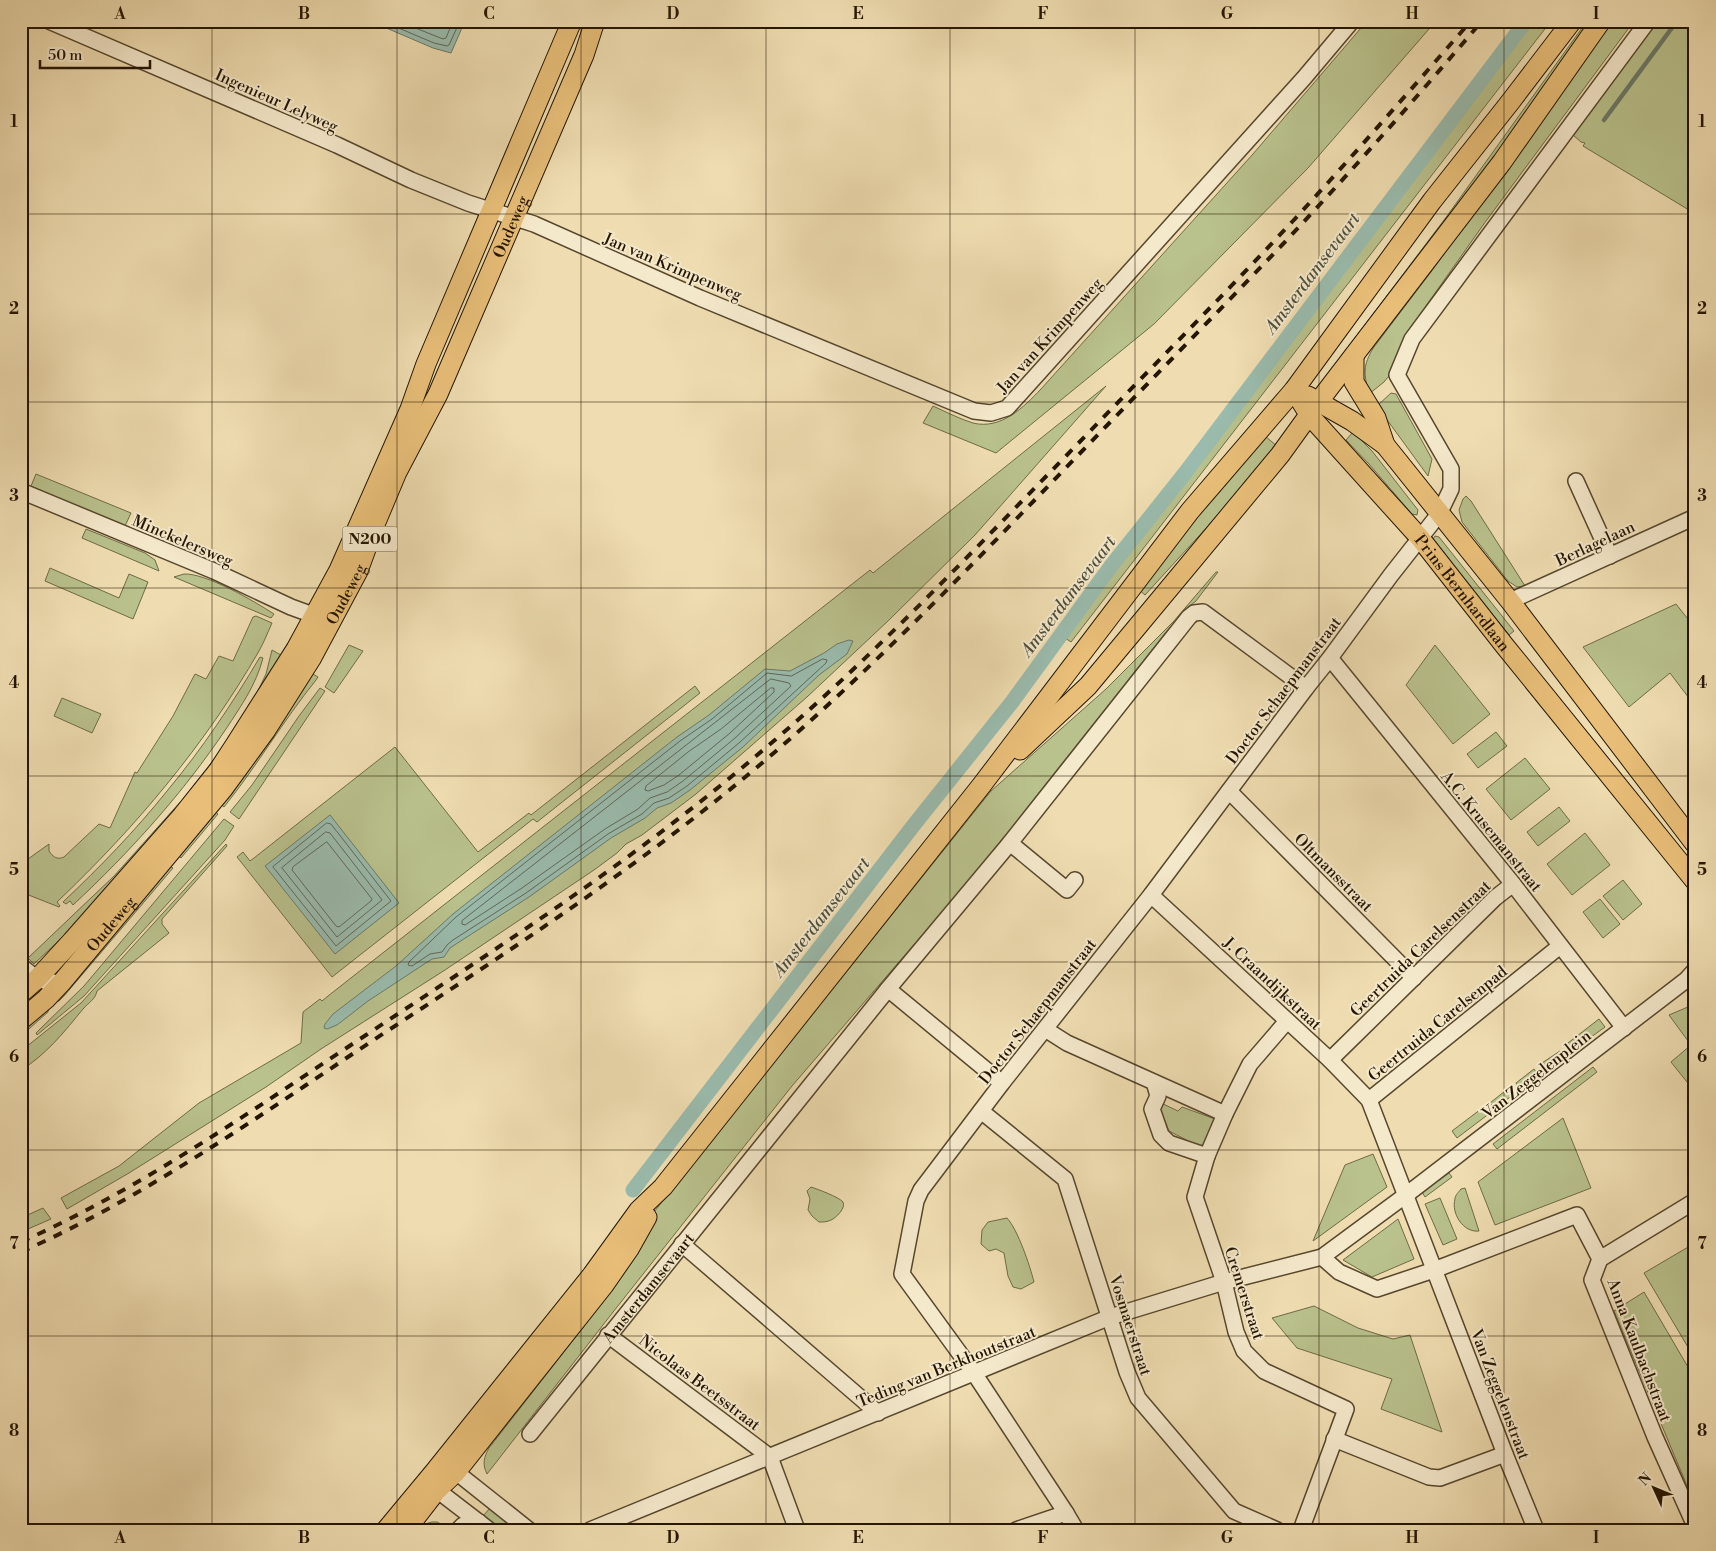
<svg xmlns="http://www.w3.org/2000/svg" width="1716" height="1551" font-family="'Libre Bodoni',serif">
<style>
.green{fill:#b9c18c;stroke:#6e6b46}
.water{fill:#9abbad;stroke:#6b7968}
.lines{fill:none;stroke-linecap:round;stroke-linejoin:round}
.shore{stroke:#5f6857;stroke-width:1}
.stream{stroke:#6b7968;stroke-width:4.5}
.canal{stroke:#9abbad;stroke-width:15}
.minor-casing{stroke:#57472d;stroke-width:18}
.major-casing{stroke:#241501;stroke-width:21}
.minor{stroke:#f5e9cc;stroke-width:15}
.major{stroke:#e8be78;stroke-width:19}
.rail{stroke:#241501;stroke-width:4;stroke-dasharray:9 9;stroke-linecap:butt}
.grid{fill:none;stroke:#241501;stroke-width:1;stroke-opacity:0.55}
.labels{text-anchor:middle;stroke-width:4;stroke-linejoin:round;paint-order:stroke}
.shield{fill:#f5e9cc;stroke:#63553e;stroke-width:1}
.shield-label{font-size:15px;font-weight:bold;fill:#241501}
.street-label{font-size:16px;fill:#241501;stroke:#f5e9cc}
.water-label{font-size:18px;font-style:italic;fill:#4d4f3d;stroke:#f5e9cc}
.neatline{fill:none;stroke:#241501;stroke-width:2}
.grid-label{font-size:16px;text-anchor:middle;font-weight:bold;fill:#241501}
</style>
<rect width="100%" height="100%" fill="#efddb1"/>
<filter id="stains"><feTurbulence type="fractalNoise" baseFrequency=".004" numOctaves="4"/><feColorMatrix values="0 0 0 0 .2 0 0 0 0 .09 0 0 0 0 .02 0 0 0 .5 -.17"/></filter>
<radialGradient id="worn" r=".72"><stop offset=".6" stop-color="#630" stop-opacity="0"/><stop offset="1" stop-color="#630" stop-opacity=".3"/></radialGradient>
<g class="green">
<path d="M1367,21H1436L1308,168L1154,324L996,453L923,423L933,406C946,412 960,419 973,423C1001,430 1024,407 1041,389L1253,154Z"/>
<path d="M1529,21H1551L1071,642L1059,634Z"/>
<path d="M1587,21H1592L1450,218L1327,375L1447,216Z"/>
<path d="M1612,21H1634L1486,221L1411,327L1393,371L1384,382L1369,394C1364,374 1362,366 1374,347L1431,272Z"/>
<path d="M1656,21H1695V204L1689,210L1583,146L1585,143L1581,142L1573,135Z"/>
<path d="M1106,386L975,535L889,620L807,697L696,794L642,835L626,844L617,853L594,870L445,970L321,1049L266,1087L129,1173L67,1209L61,1198L119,1166L199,1103L301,1043L303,1012L320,999L322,1001L328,996L870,570L873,573Z"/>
<path d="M1391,393L1396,394L1432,459L1428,476L1377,406Z"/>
<path d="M1353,432L1372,451L1418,510L1417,515L1412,514L1369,464L1346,440Z"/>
<path d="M1265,436L1278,447L1240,491L1145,595L1138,589L1195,516Z"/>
<path d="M36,474L131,513L125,526L120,525L31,486Z"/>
<path d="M1466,496L1471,501L1525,586L1517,587L1508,581L1462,522L1459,510L1463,499Z"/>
<path d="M86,529L145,553L155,560L159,571L82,538Z"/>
<path d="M1435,536L1439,537L1514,631L1509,635L1434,542L1433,539Z"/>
<path d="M50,568L119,598L129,574L148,582L133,619L45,581Z"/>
<path d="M1216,572H1218L1196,601L1186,609L1166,632L973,876L792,1086L617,1307L487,1474C482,1464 484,1457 489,1448L613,1289L654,1212L983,801L991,791L1106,689L1173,622Z"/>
<path d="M184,574C206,573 254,601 274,614L271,618L174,577Z"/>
<path d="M1676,604L1695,628V706L1670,673L1629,707L1583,647Z"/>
<path d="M256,616L272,623C268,632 264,642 259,651C205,745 135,828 57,902L60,906L59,907L21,892V864L49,844V851C53,857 57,860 64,857L99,824L110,828L135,772L137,773L173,716L195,674L206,679L219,656L233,661L253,617Z"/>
<path d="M349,645L363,651L334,693L325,687Z"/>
<path d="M1435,645L1490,714L1453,744L1406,685Z"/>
<path d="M272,650L286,658L197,789L74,926L34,964L28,958L114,876L182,800L218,754L255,697L266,674Z"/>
<path d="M260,657L263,658C256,685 241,706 226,729C183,793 130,852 73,905L70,901L66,904L63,902C100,867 135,831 167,791C202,749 232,704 260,657Z"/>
<path d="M308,671L318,677L316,680C283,721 257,766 224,807L218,802Z"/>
<path d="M695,686L700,693L537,822L533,819L332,977L237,857L243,852L250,861L254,858L395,747L478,852L529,813L531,815Z"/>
<path d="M320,688L325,691L239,819L230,812L252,785L299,716Z"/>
<path d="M62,698L101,714L92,733L54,716Z"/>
<path d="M1496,732L1507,746L1478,768L1467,754Z"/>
<path d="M1525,758L1550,789L1511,820L1486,789Z"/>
<path d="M1559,807L1570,821L1538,846L1527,832Z"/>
<path d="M212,809L218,814L181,858L174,852Z"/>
<path d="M224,819L234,826L225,840L84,996L37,1035L36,1033L84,986Z"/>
<path d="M1585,833L1610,865L1572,895L1547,864Z"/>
<path d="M226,844L227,846L162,919V924L169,933L97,991C95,1000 89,1002 83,1009C65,1031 46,1055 21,1070V1051L81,1003Z"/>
<path d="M169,866L173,868L64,996L59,1001L53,1002Z"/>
<path d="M1623,880L1642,904L1623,920L1603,896Z"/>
<path d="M1600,899L1620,924L1603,938L1583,912Z"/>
<path d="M1695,1004V1092L1671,1062L1691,1045L1669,1015Z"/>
<path d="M49,1007L48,1012L21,1036V1024Z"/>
<path d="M1599,1019L1605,1027L1569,1053L1564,1046Z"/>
<path d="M1560,1051L1564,1058L1544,1072L1539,1065Z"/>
<path d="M1593,1067L1597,1072L1497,1149L1493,1144Z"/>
<path d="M1534,1069L1539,1076L1521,1090L1516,1083Z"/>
<path d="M1510,1087L1515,1093L1495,1109L1490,1103Z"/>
<path d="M1159,1102L1178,1111L1182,1107L1215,1119L1202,1148L1169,1131L1160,1109Z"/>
<path d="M1485,1106L1490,1113L1457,1138L1452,1131Z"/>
<path d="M1563,1118L1591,1188L1495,1225L1478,1182Z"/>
<path d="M1373,1154L1387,1187L1313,1241L1345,1165Z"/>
<path d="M1449,1173L1452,1177L1425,1197L1422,1192Z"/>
<path d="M811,1187C817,1189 839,1197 843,1202C846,1208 836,1218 831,1220C827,1222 823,1222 819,1222L812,1216L808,1210L810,1199L807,1191Z"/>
<path d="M1465,1188L1479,1231C1463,1233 1451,1213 1455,1199C1455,1195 1459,1192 1461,1189Z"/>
<path d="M1440,1198L1457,1239L1443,1245L1425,1204Z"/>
<path d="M43,1208L51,1219L21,1232V1218Z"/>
<path d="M1007,1218C1018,1230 1030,1266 1034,1282L1021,1289L1013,1287L1008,1276L1004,1253L996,1249L989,1251L981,1244L982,1230L988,1222Z"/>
<path d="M1398,1219L1414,1259L1372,1277L1343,1260Z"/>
<path d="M1695,1243V1359L1644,1273Z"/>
<path d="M1644,1292L1695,1379V1505L1614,1311Z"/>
<path d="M1314,1306L1358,1328L1393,1339L1410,1335L1442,1432L1381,1409L1392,1379L1297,1348L1272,1318Z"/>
<path d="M491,1507L521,1530H499L482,1517Z"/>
<path d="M432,1522H437L447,1527L445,1530H418L425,1524Z"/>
</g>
<g class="water">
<path d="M370,21H465L451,53L433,48Z"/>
<path d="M849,640L853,641L847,654L819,675L743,747L690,790L671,803L657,808L645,818L611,838L529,897L456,944L450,948L444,957L432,959L368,1001L337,1025L327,1029L324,1028L325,1024L333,1014L396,966L453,914L677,737L709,715L765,669L790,671L824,653L837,644Z"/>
<path d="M330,815L399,903L335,954L265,866Z"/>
</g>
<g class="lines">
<g class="shore">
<path d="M382,21L434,43L447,46L449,45L460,21"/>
<path d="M398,21L443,39L446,38L453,21"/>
<path d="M823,659L827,660L826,663L739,743L687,786L669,798L654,803L642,814L608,834L526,893L453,940L447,945L442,952L430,954L412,966L408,965L409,962L456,917L680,741L712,719L767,673L791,676Z"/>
<path d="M771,679L789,683L791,686L735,738L683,781L667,792L650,798L638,809L605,829L522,888L465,925L462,924V921Z"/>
<path d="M771,688H774V692L730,733L679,775L664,785L648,791L645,790L646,786L688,752L721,729Z"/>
<path d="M327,823L331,824L391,901L336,946L273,867Z"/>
<path d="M326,832L330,833L382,900L337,937L282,868Z"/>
<path d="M327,842L372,899L371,901L339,927L336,926L292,870L293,867Z"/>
</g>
<path class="stream" d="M1604,120L1677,21"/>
<path class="canal" d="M633,1190L913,826L1012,702L1111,566L1185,473L1526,21"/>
<g class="minor-casing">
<g id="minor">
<path d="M49,21L337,145L411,180L468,203L534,224L700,298L974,411L991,413L1007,408L1304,78L1352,21"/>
<path d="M1576,481L1610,556"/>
<path d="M21,491L214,571L291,607L324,619"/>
<path d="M1510,601L1695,517"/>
<path d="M1330,658L1513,884L1624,1028"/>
<path d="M1229,791L1414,978"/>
<path d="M1010,843L1067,890L1075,880"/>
<path d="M1151,895L1330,1060L1369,1100"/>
<path d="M21,966C36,978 41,984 62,982"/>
<path d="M888,989L1002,1083"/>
<path d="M1045,1029L1067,1043L1225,1114L1207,1156L1169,1143L1161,1135L1152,1109L1158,1096L1154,1082"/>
<path d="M1330,1060L1495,898L1513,884"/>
<path d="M981,1111L1065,1179L1127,1372L1138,1398L1234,1511L1277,1530"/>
<path d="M1225,1114L1250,1064L1287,1021"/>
<path d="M1207,1156L1195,1197L1224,1282L1236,1332L1244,1351L1264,1371L1346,1409L1301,1530"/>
<path d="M682,1244L878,1413"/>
<path d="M1322,1257L1339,1272L1377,1289L1434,1270L1577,1215L1600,1259L1592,1280L1655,1437L1695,1526"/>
<path d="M1600,1259L1695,1201"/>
<path d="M608,1335L770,1457L797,1530"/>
<path id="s1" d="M530,1434L888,989L1010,843L1189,617L1194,613L1203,612L1306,688"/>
<path d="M1334,1439L1429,1477L1440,1478L1505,1454"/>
<path d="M458,1530L463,1525L479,1522"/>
<path d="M489,1530L437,1490L435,1471L456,1472L529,1530"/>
<path d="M590,1530L1110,1317L1224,1282L1322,1257L1406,1195L1686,980L1695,970"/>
<path d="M1016,1530L1066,1513"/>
<path d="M1076,1530L1066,1513L974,1373L902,1274L916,1201L921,1190L1002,1083L1151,895L1306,688L1330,658L1391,575L1439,514L1451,489V469L1397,375L1412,339L1648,21"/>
<path d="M1536,1530L1505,1454L1369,1100L1560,946"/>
</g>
</g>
<g class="major-casing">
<g id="major">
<path d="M1354,356V382L1376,418L1385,445L1510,601L1695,844"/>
<path id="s2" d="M1294,390L1310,416L1420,538L1504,645L1695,881"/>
<path d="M1308,396L1352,421L1385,445"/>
<path d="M1020,750L1088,686L1280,455L1319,401L1502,162L1601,21"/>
<path d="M21,993L37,979L72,941L182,816L218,771L235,745L296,649L339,570L410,409L426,364L572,21"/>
<path id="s3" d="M21,1020L46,999L62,982L223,789L266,730L311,659L358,571L376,522L397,472L438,394L584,55L595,21"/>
<path d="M386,1530L435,1471L592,1275L639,1210L663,1187L981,786L1190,511L1294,390L1432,201L1511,101L1572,21"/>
<path d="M406,1530L437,1490L456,1472L604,1285L629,1249L647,1217"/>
</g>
</g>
<use href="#minor" class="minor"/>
<use href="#major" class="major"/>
<g class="rail">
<path d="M21,1242C144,1187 254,1109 366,1035C499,947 634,860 756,756C866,664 965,559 1066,456C1141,378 1218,301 1292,222C1353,156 1412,88 1471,21"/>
<path d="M21,1252C145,1197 256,1118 369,1043C503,955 639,867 762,763C878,665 982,554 1087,446C1152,379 1218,312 1282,245C1351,172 1417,97 1482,21"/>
</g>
</g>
<path class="grid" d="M212,21V1530M397,21V1530M581,21V1530M766,21V1530M950,21V1530M1135,21V1530M1319,21V1530M1504,21V1530M21,214H1695M21,402H1695M21,588H1695M21,776H1695M21,962H1695M21,1150H1695M21,1336H1695"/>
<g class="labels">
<rect class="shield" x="342.5" y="526.5" width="55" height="25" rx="4"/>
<g class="shield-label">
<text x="370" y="544">N200</text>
</g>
<g class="street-label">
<text transform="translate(277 100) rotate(24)" y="6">Ingenieur Lelyweg</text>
<text dy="6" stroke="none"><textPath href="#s3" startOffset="941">Oudeweg</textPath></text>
<text transform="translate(673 266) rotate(23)" y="6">Jan van Krimpenweg</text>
<text transform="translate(1049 335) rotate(-48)" y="6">Jan van Krimpenweg</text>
<text transform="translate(183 540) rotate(23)" y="6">Minckelersweg</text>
<text transform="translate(1595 543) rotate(-25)" y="6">Berlagelaan</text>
<text dy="6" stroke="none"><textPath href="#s2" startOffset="264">Prins Bernhardlaan</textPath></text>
<text dy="6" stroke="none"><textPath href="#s3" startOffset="538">Oudeweg</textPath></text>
<text transform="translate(1283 690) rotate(-53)" y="6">Doctor Schaepmanstraat</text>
<text transform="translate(1492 831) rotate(51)" y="6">A.C. Krusemanstraat</text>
<text transform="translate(1334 872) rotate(45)" y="6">Oltmansstraat</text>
<text dy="6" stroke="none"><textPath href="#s3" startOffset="132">Oudeweg</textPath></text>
<text transform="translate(1420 948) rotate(-44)" y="6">Geertruida Carelsenstraat</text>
<text transform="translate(1273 983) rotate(43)" y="6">J. Craandijkstraat</text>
<text transform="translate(1037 1011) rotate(-52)" y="6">Doctor Schaepmanstraat</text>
<text transform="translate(1437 1023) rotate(-39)" y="6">Geertruida Carelsenpad</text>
<text transform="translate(1536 1074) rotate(-38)" y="6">Van Zeggelenplein</text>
<text dy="6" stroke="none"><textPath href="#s1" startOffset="188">Amsterdamsevaart</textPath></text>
<text transform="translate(1245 1293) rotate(72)" y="6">Cremerstraat</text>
<text transform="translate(1131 1325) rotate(72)" y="6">Vosmaerstraat</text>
<text transform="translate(1640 1350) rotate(69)" y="6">Anna Kaulbachstraat</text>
<text transform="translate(946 1366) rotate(-22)" y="6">Teding van Berkhoutstraat</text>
<text transform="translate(700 1382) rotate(37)" y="6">Nicolaas Beetsstraat</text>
<text transform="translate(1501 1394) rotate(69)" y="6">Van Zeggelenstraat</text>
</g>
<g class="water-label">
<text transform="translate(1312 273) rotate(-53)" y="6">Amsterdamsevaart</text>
<text transform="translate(1068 596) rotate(-53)" y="6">Amsterdamsevaart</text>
<text transform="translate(821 917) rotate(-52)" y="6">Amsterdamsevaart</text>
</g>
</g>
<rect width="1716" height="1551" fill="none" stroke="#efddb1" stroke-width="55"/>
<g transform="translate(1654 1488) rotate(314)" stroke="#f5e9cc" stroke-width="4" paint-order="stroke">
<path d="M0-4L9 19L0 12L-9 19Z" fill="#241501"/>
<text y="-8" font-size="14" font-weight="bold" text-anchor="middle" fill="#241501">N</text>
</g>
<path d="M40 60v8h110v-8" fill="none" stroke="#241501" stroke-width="2.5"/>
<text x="48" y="60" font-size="15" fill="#241501" stroke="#f5e9cc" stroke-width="4" paint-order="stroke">50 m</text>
<rect x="28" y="28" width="1660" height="1496" class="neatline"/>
<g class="grid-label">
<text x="120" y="19">A</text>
<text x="304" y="19">B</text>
<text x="489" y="19">C</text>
<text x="673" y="19">D</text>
<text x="858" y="19">E</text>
<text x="1043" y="19">F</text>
<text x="1227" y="19">G</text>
<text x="1412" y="19">H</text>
<text x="1596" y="19">I</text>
<text x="14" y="127">1</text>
<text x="1702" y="127">1</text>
<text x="14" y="314">2</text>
<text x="1702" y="314">2</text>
<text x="14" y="501">3</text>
<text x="1702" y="501">3</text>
<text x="14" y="688">4</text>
<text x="1702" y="688">4</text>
<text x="14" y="875">5</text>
<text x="1702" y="875">5</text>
<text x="14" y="1062">6</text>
<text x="1702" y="1062">6</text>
<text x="14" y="1249">7</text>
<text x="1702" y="1249">7</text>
<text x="14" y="1436">8</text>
<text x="1702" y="1436">8</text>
<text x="120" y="1543">A</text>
<text x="304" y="1543">B</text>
<text x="489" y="1543">C</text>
<text x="673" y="1543">D</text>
<text x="858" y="1543">E</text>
<text x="1043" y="1543">F</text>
<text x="1227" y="1543">G</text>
<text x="1412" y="1543">H</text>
<text x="1596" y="1543">I</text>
</g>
<rect width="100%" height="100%" filter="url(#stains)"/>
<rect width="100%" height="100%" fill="url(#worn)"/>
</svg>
